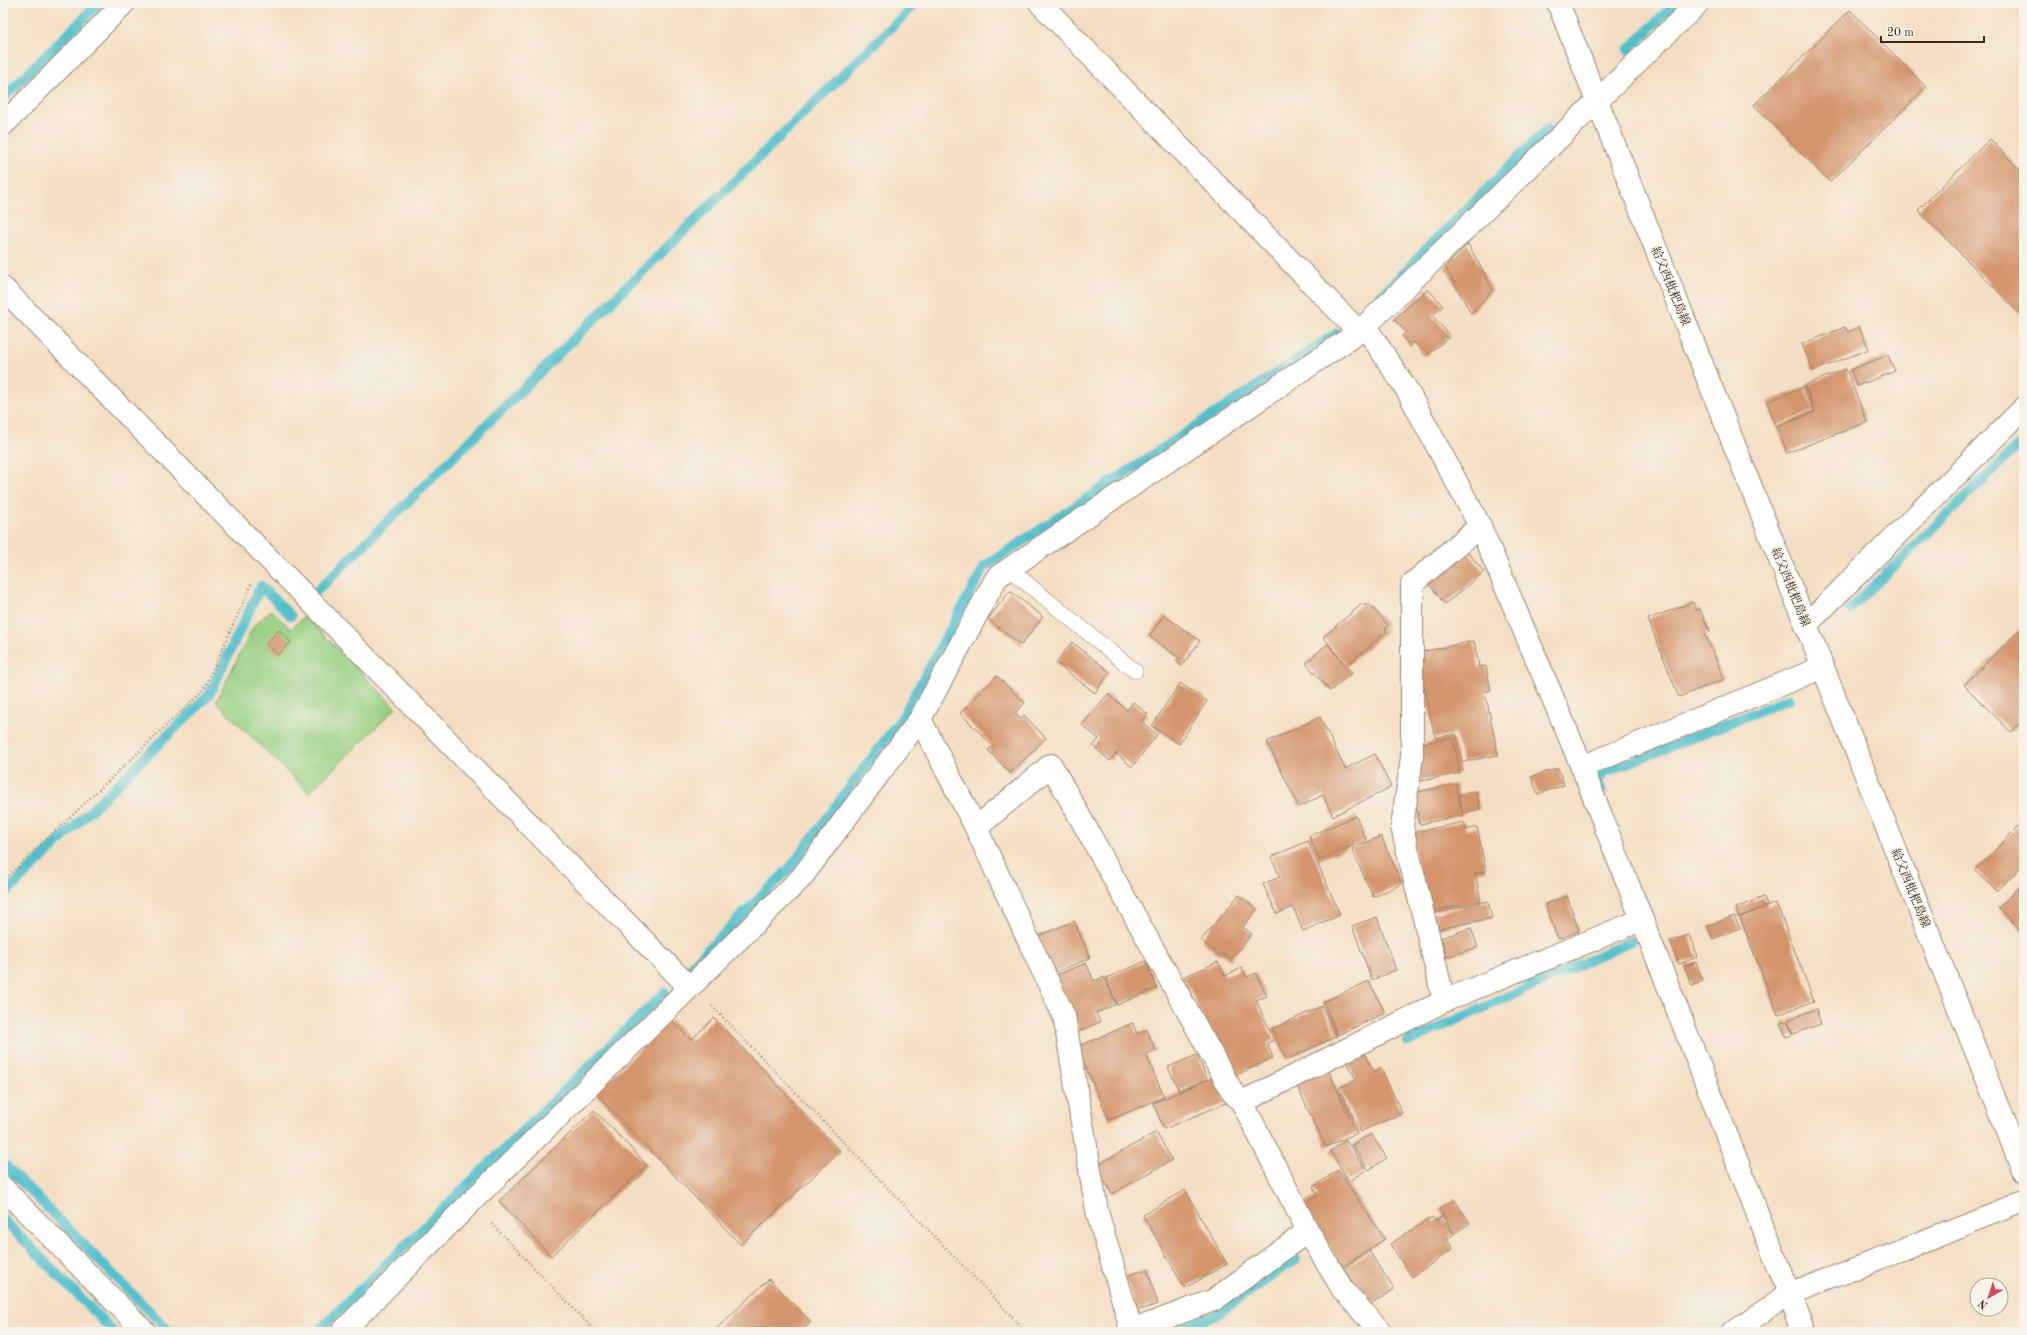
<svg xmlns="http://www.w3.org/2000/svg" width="2027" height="1335" font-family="'Old Standard TT','Noto Serif JP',serif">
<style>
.green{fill:#96cf82;stroke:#687c50}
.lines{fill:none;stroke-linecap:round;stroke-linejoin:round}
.stream{stroke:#52bfcc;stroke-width:10}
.building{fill:#d4956d}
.lane-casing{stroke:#988470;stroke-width:16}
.street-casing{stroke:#988470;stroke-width:24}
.secondary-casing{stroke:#988470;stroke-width:24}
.path{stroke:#988470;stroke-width:2.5;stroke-dasharray:1 3;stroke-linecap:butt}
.lane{stroke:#fff;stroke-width:15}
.street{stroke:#fff;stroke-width:22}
.secondary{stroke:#fff;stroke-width:22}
.labels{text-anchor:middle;stroke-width:3;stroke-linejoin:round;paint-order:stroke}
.street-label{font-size:12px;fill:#3b2a1e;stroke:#f7f3e8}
</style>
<rect width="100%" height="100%" fill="#f7f3e8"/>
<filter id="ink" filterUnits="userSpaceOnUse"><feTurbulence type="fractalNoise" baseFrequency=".025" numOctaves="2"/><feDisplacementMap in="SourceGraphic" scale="8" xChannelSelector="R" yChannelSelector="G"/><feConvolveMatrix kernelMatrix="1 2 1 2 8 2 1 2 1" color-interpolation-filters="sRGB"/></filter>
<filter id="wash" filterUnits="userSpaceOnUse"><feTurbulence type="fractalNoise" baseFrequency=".012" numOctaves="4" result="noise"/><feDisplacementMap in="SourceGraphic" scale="16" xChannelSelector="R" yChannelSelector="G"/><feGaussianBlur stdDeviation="0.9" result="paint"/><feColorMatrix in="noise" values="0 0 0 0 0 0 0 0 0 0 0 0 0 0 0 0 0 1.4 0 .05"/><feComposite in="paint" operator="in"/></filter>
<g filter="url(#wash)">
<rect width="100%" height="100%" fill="#f4dec3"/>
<path class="green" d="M271,610L291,629L305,616L396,708L309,793L216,702L253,627Z"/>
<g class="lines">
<g class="stream">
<path d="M1628,50L1676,3"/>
<path d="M3,98L99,3"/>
<path d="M1372,304L1547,129"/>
<path d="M317,591L916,3"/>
<path d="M1850,609L2024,440"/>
<path d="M1602,791L1598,782L1603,773L1789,699"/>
<path d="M3,896L209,695L261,586L291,616"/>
<path d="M691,966L790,868L903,716L985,566L1337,333"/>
<path d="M1408,1042L1631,941"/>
<path d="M3,1163L170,1332"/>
<path d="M3,1219L114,1332"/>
<path d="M317,1332L665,992"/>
<path d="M1172,1332L1216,1315L1296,1259"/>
</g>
</g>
<g id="blocks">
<g class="building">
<path d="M1850,10L1926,87L1830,182L1754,105Z"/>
<path d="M1990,139L2024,174V318L1918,210Z"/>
<path d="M1468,244L1493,290L1471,313L1445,267Z"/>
<path d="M1428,289L1443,306L1432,315L1450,336L1426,356L1414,342L1410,346L1402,336L1406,332L1394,319Z"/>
<path d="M1845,327L1848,332L1859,327L1869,349L1813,371L1802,344Z"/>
<path d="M1888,355L1895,371L1857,386L1850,370Z"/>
<path d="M1846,369L1867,422L1787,453L1777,427L1815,412L1805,385Z"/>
<path d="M1804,387L1814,411L1776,426L1767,402Z"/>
<path d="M1467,551L1484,572L1445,604L1428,583Z"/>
<path d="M1010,591L1043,617L1021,645L988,619Z"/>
<path d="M1693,602L1696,610L1700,609L1710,632L1705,634L1724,679L1679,697L1648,619Z"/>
<path d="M1363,603L1365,606L1368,603L1388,625L1385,628L1387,631L1347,666L1323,637Z"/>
<path d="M1164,615L1200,641L1182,666L1176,661L1179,658L1149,636Z"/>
<path d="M279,630L291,642L278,655L266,643Z"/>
<path d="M2019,630L2024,635V719L2011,732L1964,685Z"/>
<path d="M1474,641L1479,667L1486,666L1491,690L1485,692L1498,755L1462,762L1456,734L1435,738L1417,653Z"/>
<path d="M1072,642L1110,672L1095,693L1056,663Z"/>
<path d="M1327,644L1352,673L1330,691L1306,663Z"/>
<path d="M997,676L1025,703L1015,713L1020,719L1024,715L1046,738L1010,773L988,750L993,746L960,713Z"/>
<path d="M1180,683L1207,701L1179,744L1152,726Z"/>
<path d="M1108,694L1127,710L1133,702L1148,714L1141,721L1157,735L1132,767L1116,753L1110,761L1093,746L1099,739L1082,725Z"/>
<path d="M1320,717L1345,769L1375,754L1391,787L1333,816L1323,795L1299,807L1267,742Z"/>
<path d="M1453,737L1460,773L1421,781L1413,746Z"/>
<path d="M1558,768L1564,785L1538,794L1531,777Z"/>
<path d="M1456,784L1463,815L1420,824L1413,793Z"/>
<path d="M1476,791L1480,809L1463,813L1459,795Z"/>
<path d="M1356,816L1366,840L1319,860L1309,836Z"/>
<path d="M1464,822L1466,830L1477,827L1486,871L1475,873L1481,901L1427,912L1411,833Z"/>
<path d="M2023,822L2024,864L1997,891L1975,870Z"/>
<path d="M1381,836L1402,884L1373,897L1352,849Z"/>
<path d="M1308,841L1340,915L1303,931L1293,907L1277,914L1263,884L1280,877L1271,857Z"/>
<path d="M2024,882V934L1998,908Z"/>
<path d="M1239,895L1257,909L1243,927L1252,934L1230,960L1221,953L1219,955L1201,940Z"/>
<path d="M1567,896L1579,931L1558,939L1545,904Z"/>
<path d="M1764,897L1767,906L1739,917L1736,908Z"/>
<path d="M1488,901L1492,918L1439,929L1435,913Z"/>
<path d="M1776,903L1814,1001L1778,1015L1740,917Z"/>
<path d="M1734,916L1740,928L1713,939L1708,926Z"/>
<path d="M1377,917L1396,970L1372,980L1352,926Z"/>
<path d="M1074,921L1090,958L1053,973L1038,936Z"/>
<path d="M1471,928L1478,947L1447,957L1441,938Z"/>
<path d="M1689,935L1697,957L1679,964L1670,941Z"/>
<path d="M1146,961L1157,988L1117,1005L1106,978Z"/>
<path d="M1218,962L1225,976L1242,968L1246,977L1256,973L1267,996L1256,1000L1274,1040L1267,1043L1273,1058L1230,1078L1184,977Z"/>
<path d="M1696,962L1703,981L1692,986L1684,966Z"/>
<path d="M1086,963L1094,981L1104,977L1116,1004L1096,1013L1100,1022L1078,1032L1054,976Z"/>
<path d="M1369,981L1385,1013L1338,1035L1323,1002Z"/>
<path d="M1322,1006L1337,1036L1286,1060L1272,1029Z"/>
<path d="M1816,1009L1821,1024L1793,1034L1788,1020Z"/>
<path d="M714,1018L840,1151L741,1245L595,1093L671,1020L691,1040Z"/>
<path d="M1787,1021L1792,1035L1786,1037L1781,1023Z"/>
<path d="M1133,1023L1137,1034L1147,1030L1156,1051L1146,1054L1164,1097L1109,1120L1077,1047Z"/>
<path d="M1365,1053L1374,1072L1381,1068L1402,1113L1360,1132L1339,1088L1356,1080L1347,1061Z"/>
<path d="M1197,1055L1207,1079L1179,1091L1168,1067Z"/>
<path d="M1326,1065L1357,1133L1326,1147L1294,1080Z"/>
<path d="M1215,1077L1226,1103L1164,1129L1153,1103Z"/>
<path d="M594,1110L647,1165L551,1256L499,1201Z"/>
<path d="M1156,1132L1172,1160L1112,1194L1096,1166Z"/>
<path d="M1371,1134L1387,1158L1369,1170L1352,1145Z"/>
<path d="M1346,1140L1366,1170L1349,1181L1330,1151Z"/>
<path d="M1338,1170L1385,1239L1343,1266L1302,1205L1318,1195L1313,1187Z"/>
<path d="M1185,1190L1227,1264L1185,1288L1143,1215Z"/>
<path d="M1454,1199L1470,1223L1455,1233L1439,1209Z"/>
<path d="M1442,1216L1454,1234L1447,1239L1453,1249L1412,1277L1390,1244L1432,1217L1435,1221Z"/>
<path d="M1369,1251L1394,1289L1368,1306L1343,1268Z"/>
<path d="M1147,1269L1158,1304L1136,1311L1126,1276Z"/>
<path d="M769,1279L811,1322L801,1332H713Z"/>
</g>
</g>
</g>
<g filter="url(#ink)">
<use href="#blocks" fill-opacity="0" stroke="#988470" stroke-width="1"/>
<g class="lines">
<g class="lane-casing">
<path id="lane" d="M1009,569L1135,671"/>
</g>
<g class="street-casing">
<g id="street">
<path d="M1040,3L1359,332"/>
<path d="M3,125L124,3"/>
<path d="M3,288L689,987"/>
<path d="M1365,326L1407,390L1480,526L1582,767L1804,1332"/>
<path d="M1806,625L2024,408"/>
<path d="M920,719L976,828L1064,1016L1097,1211L1132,1332"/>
<path d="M1582,767L1823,667"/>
<path d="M976,828L1051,765L1233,1093L1242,1102L1308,1231L1343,1290L1381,1332"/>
<path d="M1444,1001L1402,827L1412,757V584L1480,526"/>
<path d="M1242,1102L1444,1001L1641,920"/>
<path d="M3,1188L145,1332"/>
<path d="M342,1332L471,1202L801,878L920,719L997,577L1359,332L1698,3"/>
<path d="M1128,1332L1214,1300L1308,1231"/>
<path d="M1734,1332L1789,1294L2024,1202"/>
</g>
</g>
<g class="secondary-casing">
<path id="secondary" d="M1558,3L2024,1172"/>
</g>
<g class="path">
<path d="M3,881L204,690L252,583"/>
<path d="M712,1006L1027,1332"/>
<path d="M492,1224L596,1332"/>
</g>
<use href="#lane" class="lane"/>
<use href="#street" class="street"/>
<use href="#secondary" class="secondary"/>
</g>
</g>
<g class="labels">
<g class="street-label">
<text transform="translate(1671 286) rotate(68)" y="4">給父西枇杷島線</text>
<text transform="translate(1791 587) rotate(68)" y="4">給父西枇杷島線</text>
<text transform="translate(1911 888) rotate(68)" y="4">給父西枇杷島線</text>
</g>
</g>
<rect width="2027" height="1335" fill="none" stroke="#f7f3e8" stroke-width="16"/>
<g transform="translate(1989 1297) rotate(219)"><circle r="19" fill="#f7f3e8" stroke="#aca397"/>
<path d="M0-3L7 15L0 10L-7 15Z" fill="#d1495b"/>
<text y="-6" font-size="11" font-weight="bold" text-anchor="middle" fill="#3b2a1e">N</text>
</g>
<path d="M1881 36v6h103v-6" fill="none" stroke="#3b2a1e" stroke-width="2"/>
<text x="1887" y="36" font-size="12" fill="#3b2a1e" stroke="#f7f3e8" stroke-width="3" paint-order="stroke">20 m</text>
</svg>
